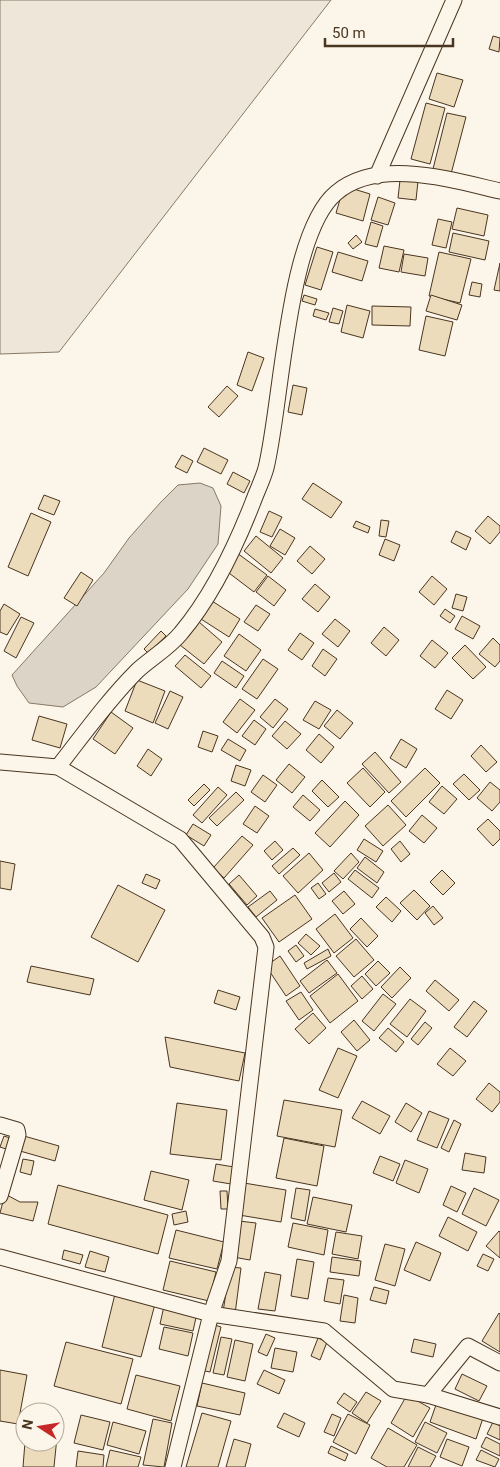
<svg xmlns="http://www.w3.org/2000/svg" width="500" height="1467" font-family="Roboto,sans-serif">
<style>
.green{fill:#ede6d9;stroke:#887966}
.water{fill:#dcd4c6;stroke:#887966}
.building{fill:#ecdcbc;stroke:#4a3520}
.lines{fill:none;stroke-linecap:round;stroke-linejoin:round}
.minor-casing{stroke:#4a3520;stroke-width:17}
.minor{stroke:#fbf6e9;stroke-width:15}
</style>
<rect width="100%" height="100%" fill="#fbf6e9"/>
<path class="green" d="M0,0H331L59,352L0,354Z"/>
<path class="water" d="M200,483L213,488L221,506L218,544L188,589L96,687L63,707L29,703L17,686L12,675L104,573L129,538L160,503L178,485Z"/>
<g class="building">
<path d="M493,36L500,38L499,52L489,49Z"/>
<path d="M437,73L463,80L454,107L429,99Z"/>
<path d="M426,103L445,108L430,164L411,159Z"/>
<path d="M447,113L466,117L451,174L433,169Z"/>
<path d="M400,180L418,181L416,200L398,198Z"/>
<path d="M344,186L370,194L363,221L336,213Z"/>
<path d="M378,197L395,203L388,225L371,220Z"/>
<path d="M457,208L488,215L484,236L452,229Z"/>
<path d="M438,219L452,222L446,248L432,245Z"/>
<path d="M371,222L383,226L377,247L365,244Z"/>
<path d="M453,233L489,241L485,260L449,252Z"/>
<path d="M356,235L362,242L353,249L348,243Z"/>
<path d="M384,246L404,250L399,272L379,268Z"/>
<path d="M317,247L333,252L321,290L305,285Z"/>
<path d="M338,252L368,261L362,281L332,272Z"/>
<path d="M439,252L471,259L460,303L429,296Z"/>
<path d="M404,254L428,258L425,276L401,272Z"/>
<path d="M500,263V291L494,290Z"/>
<path d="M472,282L482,284L480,297L469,295Z"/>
<path d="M304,295L317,299L315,305L302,301Z"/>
<path d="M431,295L462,305L457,320L426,311Z"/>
<path d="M347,305L370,311L363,338L341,332Z"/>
<path d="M372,306L411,307L410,326L372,325Z"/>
<path d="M333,308L343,311L339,324L329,322Z"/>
<path d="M315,309L329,313L326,320L313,316Z"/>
<path d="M426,316L453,322L445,356L419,350Z"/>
<path d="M248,352L264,358L252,391L237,385Z"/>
<path d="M293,385L307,388L302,415L288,412Z"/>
<path d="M227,386L238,396L219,417L208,407Z"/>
<path d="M204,448L228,460L221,474L197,462Z"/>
<path d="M182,455L193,461L187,473L175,467Z"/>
<path d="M233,472L250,481L244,493L227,484Z"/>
<path d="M313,483L342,502L331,518L302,499Z"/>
<path d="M44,495L60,501L54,515L38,509Z"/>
<path d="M269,511L282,517L272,537L260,532Z"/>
<path d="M31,513L51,522L28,576L8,567Z"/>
<path d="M488,516L500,526V532L490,544L475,531Z"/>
<path d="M381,520L389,521L386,537L379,536Z"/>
<path d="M356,521L370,527L368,533L353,527Z"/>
<path d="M280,529L295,538L285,555L270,546Z"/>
<path d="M456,531L471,538L466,550L451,542Z"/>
<path d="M256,536L283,558L271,573L244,551Z"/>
<path d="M385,539L400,545L394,561L379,555Z"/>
<path d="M310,546L325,559L312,574L297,561Z"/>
<path d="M237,553L267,575L254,592L225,570Z"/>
<path d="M81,572L93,580L77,606L64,598Z"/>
<path d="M268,576L286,590L274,606L256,592Z"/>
<path d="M432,576L447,589L434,605L419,592Z"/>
<path d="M315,584L330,597L318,612L302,599Z"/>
<path d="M456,594L467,597L463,611L452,608Z"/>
<path d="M212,601L240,619L229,637L201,619Z"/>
<path d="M4,604L20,614L7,635L0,632V611Z"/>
<path d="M256,605L270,614L258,631L244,622Z"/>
<path d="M445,609L455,616L450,623L440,616Z"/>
<path d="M462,616L480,626L473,639L455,629Z"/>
<path d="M21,617L34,623L16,658L4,651Z"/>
<path d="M335,619L350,631L338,647L322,634Z"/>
<path d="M199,622L222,642L204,664L180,645Z"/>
<path d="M384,627L399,640L386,656L371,643Z"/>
<path d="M161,631L166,636L148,653L144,649Z"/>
<path d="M300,633L314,643L302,660L288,650Z"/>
<path d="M239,634L261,650L246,671L224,656Z"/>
<path d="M493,638L500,645V661L495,667L479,654Z"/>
<path d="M432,640L448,653L435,668L420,656Z"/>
<path d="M465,645L486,667L473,679L452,658Z"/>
<path d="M323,649L337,659L325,676L312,666Z"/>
<path d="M185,655L211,676L201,688L175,666Z"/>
<path d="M263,659L278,669L257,699L242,689Z"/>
<path d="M222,661L244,676L236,688L214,673Z"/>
<path d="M137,680L165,691L153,723L125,711Z"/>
<path d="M447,690L463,700L451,719L435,709Z"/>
<path d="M170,691L183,697L168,729L155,723Z"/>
<path d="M240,699L255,710L237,733L223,722Z"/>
<path d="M275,699L288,709L273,728L260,717Z"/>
<path d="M315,701L331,710L319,729L303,720Z"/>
<path d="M337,710L353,723L340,739L324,726Z"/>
<path d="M111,712L133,728L115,754L93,739Z"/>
<path d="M39,716L67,724L60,748L32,740Z"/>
<path d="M254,720L266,729L255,745L242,736Z"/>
<path d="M285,721L301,734L287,749L272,736Z"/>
<path d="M203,731L218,736L212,752L198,747Z"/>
<path d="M319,734L334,747L321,763L306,750Z"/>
<path d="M228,739L246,750L240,761L221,750Z"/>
<path d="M401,739L417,749L406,768L390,758Z"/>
<path d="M481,745L497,762L486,772L471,756Z"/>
<path d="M148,749L162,759L151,776L137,766Z"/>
<path d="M375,752L401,782L389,793L362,764Z"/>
<path d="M289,764L305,777L292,793L276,780Z"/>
<path d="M236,765L251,770L245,786L231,781Z"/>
<path d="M363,768L385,792L370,807L347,783Z"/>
<path d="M425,768L440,783L406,817L391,801Z"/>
<path d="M464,774L480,790L469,800L453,784Z"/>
<path d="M263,775L277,785L265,802L251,792Z"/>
<path d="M322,780L339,797L328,807L312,791Z"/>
<path d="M490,782L500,790V802L492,811L477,798Z"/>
<path d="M204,784L210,790L194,806L188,800Z"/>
<path d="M442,786L457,799L444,814L429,802Z"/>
<path d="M218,787L227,795L202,823L193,815Z"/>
<path d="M236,792L244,800L217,826L209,818Z"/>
<path d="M303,795L320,810L310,821L293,807Z"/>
<path d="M345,801L359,815L330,847L315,833Z"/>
<path d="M388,805L406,825L383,846L365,826Z"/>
<path d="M255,806L269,816L257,833L243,824Z"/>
<path d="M422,815L437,828L424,843L409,831Z"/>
<path d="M488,819L500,831V839L493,846L477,829Z"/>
<path d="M193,824L211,835L204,846L186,835Z"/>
<path d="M242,836L253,845L224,878L213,868Z"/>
<path d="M364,839L383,851L376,862L357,850Z"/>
<path d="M275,841L283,850L272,860L264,851Z"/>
<path d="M400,841L410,854L401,862L391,849Z"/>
<path d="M293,848L300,855L279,874L272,866Z"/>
<path d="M309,853L323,870L298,893L283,876Z"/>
<path d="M351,853L359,862L343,879L334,871Z"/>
<path d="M365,857L384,872L377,883L357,868Z"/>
<path d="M0,861L15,864L11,890L0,888Z"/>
<path d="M355,870L379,888L372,898L348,879Z"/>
<path d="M442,870L455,883L443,895L430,882Z"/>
<path d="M334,873L341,882L329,892L322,883Z"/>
<path d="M146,874L160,880L156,889L142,883Z"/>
<path d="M239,875L257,896L247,905L229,884Z"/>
<path d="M318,883L326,894L319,899L311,888Z"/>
<path d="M118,885L165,910L138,962L91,937Z"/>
<path d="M414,890L430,906L417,920L400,903Z"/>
<path d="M270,891L277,900L256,917L248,907Z"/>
<path d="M344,891L355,904L343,914L332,901Z"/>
<path d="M295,895L312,919L279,942L262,918Z"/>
<path d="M386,897L401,911L392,922L376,907Z"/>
<path d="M433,906L443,918L434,925L425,913Z"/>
<path d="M335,914L353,938L334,953L316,929Z"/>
<path d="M361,918L378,936L367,947L350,929Z"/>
<path d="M306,934L320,946L311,955L298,943Z"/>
<path d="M356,939L374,960L354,977L336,956Z"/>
<path d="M296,945L304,956L296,962L288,951Z"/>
<path d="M328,949L331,956L307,969L304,963Z"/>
<path d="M280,956L300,986L286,996L266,966Z"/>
<path d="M327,960L337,973L309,993L300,981Z"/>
<path d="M378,961L390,973L376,986L365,974Z"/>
<path d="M31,966L94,979L90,995L27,982Z"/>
<path d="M400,967L411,978L392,998L381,987Z"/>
<path d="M338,974L358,1001L330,1023L310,996Z"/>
<path d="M362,976L373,989L362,999L351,986Z"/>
<path d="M435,980L459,1000L449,1011L426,991Z"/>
<path d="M218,990L240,997L236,1010L214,1003Z"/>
<path d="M301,992L313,1010L299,1020L286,1001Z"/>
<path d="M383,994L396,1004L374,1031L362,1021Z"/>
<path d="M410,999L426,1011L407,1037L390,1024Z"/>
<path d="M474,1001L487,1011L467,1037L454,1027Z"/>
<path d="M313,1013L326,1028L309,1044L295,1029Z"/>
<path d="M354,1020L370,1040L357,1051L341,1032Z"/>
<path d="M425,1022L432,1028L418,1045L411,1039Z"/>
<path d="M388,1028L404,1042L396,1052L379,1038Z"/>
<path d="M165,1037L245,1053L239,1081L170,1067Z"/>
<path d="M338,1048L357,1056L338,1098L319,1090Z"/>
<path d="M450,1048L466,1061L453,1076L437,1064Z"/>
<path d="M489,1083L500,1092V1102L492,1112L476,1099Z"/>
<path d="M284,1100L342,1110L335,1147L277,1136Z"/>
<path d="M362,1101L390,1116L380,1134L352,1118Z"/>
<path d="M177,1103L227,1110L221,1160L170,1154Z"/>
<path d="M406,1103L422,1113L411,1132L395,1122Z"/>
<path d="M429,1111L449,1119L437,1148L417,1140Z"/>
<path d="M454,1120L461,1124L449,1152L441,1148Z"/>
<path d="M4,1136L13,1139L9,1150L0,1147Z"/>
<path d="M24,1136L59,1146L55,1161L20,1151Z"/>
<path d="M284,1138L324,1146L317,1186L276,1178Z"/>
<path d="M465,1153L486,1157L484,1173L462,1170Z"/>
<path d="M380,1156L400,1164L393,1181L373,1173Z"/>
<path d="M23,1159L34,1161L31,1175L20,1172Z"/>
<path d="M405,1160L428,1169L419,1193L396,1183Z"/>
<path d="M216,1164L234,1167L231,1184L213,1181Z"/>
<path d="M151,1171L189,1180L182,1210L144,1200Z"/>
<path d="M244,1183L286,1190L281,1222L239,1215Z"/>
<path d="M58,1185L168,1215L158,1254L48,1224Z"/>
<path d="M451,1186L466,1193L457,1212L443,1205Z"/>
<path d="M296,1188L310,1190L305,1221L291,1218Z"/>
<path d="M474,1188L499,1200L486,1226L462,1214Z"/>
<path d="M220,1191H227L228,1209H221Z"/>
<path d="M5,1194L20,1202H38L33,1221L0,1213Z"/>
<path d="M313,1197L352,1205L346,1232L307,1224Z"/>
<path d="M186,1211L188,1222L174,1225L172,1214Z"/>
<path d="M448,1217L477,1232L468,1251L439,1236Z"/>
<path d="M239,1221L256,1223L250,1260L233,1257Z"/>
<path d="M293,1223L328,1230L324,1255L288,1247Z"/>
<path d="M176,1230L224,1242L217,1269L169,1258Z"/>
<path d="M499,1231L500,1232V1258L486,1246Z"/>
<path d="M336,1232L362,1236L358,1259L332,1254Z"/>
<path d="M416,1242L441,1253L430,1281L404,1270Z"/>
<path d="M385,1244L405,1249L395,1286L375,1280Z"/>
<path d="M64,1250L83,1255L80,1264L62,1259Z"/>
<path d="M90,1251L109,1257L105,1272L85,1267Z"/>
<path d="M483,1254L494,1259L488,1271L477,1266Z"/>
<path d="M332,1257L361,1261L359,1276L330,1272Z"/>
<path d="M297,1259L314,1262L308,1299L291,1296Z"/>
<path d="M170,1261L216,1272L209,1301L163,1290Z"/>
<path d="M230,1267L241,1268L235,1314L223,1312Z"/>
<path d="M265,1272L281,1275L275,1311L258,1309Z"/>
<path d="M328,1278L344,1280L340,1304L324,1301Z"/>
<path d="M374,1287L389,1291L386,1304L370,1300Z"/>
<path d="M115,1294L155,1304L141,1357L102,1347Z"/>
<path d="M344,1295L358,1298L355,1323L340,1321Z"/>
<path d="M164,1306L197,1313L193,1331L160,1324Z"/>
<path d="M499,1313L500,1314V1352L482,1341Z"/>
<path d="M212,1324L221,1327L210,1372L200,1370Z"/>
<path d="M164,1327L193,1333L188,1356L159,1349Z"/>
<path d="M266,1334L275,1338L267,1356L258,1352Z"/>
<path d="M221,1337L232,1339L224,1375L213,1373Z"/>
<path d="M318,1338L327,1342L320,1360L311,1356Z"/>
<path d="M414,1339L436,1344L433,1357L411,1352Z"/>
<path d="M235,1340L253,1344L245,1381L227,1377Z"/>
<path d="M66,1342L133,1359L121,1404L54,1386Z"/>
<path d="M275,1348L297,1352L293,1372L271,1368Z"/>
<path d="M0,1370L27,1375L18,1424L0,1421Z"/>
<path d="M264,1370L285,1380L279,1394L257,1384Z"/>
<path d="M462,1374L487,1386L479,1401L455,1389Z"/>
<path d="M136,1375L180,1386L171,1421L127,1409Z"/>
<path d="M202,1383L245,1393L240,1415L197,1406Z"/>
<path d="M366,1392L381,1401L367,1423L352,1413Z"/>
<path d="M344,1393L357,1402L350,1412L337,1403Z"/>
<path d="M407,1395L430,1408L413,1437L391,1423Z"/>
<path d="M437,1402L483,1418L476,1439L430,1422Z"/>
<path d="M202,1413L231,1421L218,1467H186Z"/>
<path d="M284,1413L305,1423L299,1437L277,1427Z"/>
<path d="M332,1414L341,1418L334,1436L324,1432Z"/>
<path d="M348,1414L370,1425L356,1454L333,1442Z"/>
<path d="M81,1415L110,1422L103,1450L74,1443Z"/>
<path d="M153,1419L172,1423L164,1467L143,1465Z"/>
<path d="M113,1422L146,1431L139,1454L107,1445Z"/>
<path d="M425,1422L447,1433L437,1453L415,1442Z"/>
<path d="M493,1422L500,1426V1440L487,1434Z"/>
<path d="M388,1428L417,1445L404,1467H387L371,1458Z"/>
<path d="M55,1437H57L54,1467H23L25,1442H55Z"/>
<path d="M486,1437L500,1444V1456L481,1447Z"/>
<path d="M234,1439L251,1444L245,1467H226Z"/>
<path d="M447,1439L469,1447L462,1466L440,1457Z"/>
<path d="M331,1446L348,1454L345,1461L328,1453Z"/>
<path d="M418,1447L436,1456L430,1467H408Z"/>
<path d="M110,1450L141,1457L138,1467H106Z"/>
<path d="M481,1450L499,1459L495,1467L476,1460Z"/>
<path d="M78,1451L104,1455L103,1467H76Z"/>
</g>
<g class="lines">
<g class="minor-casing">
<g id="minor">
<path d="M377,176L454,0"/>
<path d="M0,762L58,767C83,735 108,700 137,671C151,658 169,648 181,633C213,595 235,548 253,502C257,491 263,479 266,468C282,403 287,234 336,193C378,157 452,180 500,191"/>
<path d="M58,767L180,839L262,937L266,947L229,1261L211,1314L324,1331L393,1389L428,1395L468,1346L500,1363"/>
<path d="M0,1125L17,1130L18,1135L0,1196"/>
<path d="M0,1257L211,1314L173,1467"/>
<path d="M428,1395L500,1417"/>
</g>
</g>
<use href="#minor" class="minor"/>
</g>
<g transform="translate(40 1427) rotate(282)"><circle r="24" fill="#fbf6e9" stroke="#b4a999"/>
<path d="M0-4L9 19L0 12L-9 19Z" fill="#c62828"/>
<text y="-8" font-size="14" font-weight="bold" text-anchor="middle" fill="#4a3520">N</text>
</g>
<path d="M325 38v8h128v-8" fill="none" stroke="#4a3520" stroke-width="2.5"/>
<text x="332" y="38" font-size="15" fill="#4a3520" stroke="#fbf6e9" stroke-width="4" paint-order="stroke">50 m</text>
</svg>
